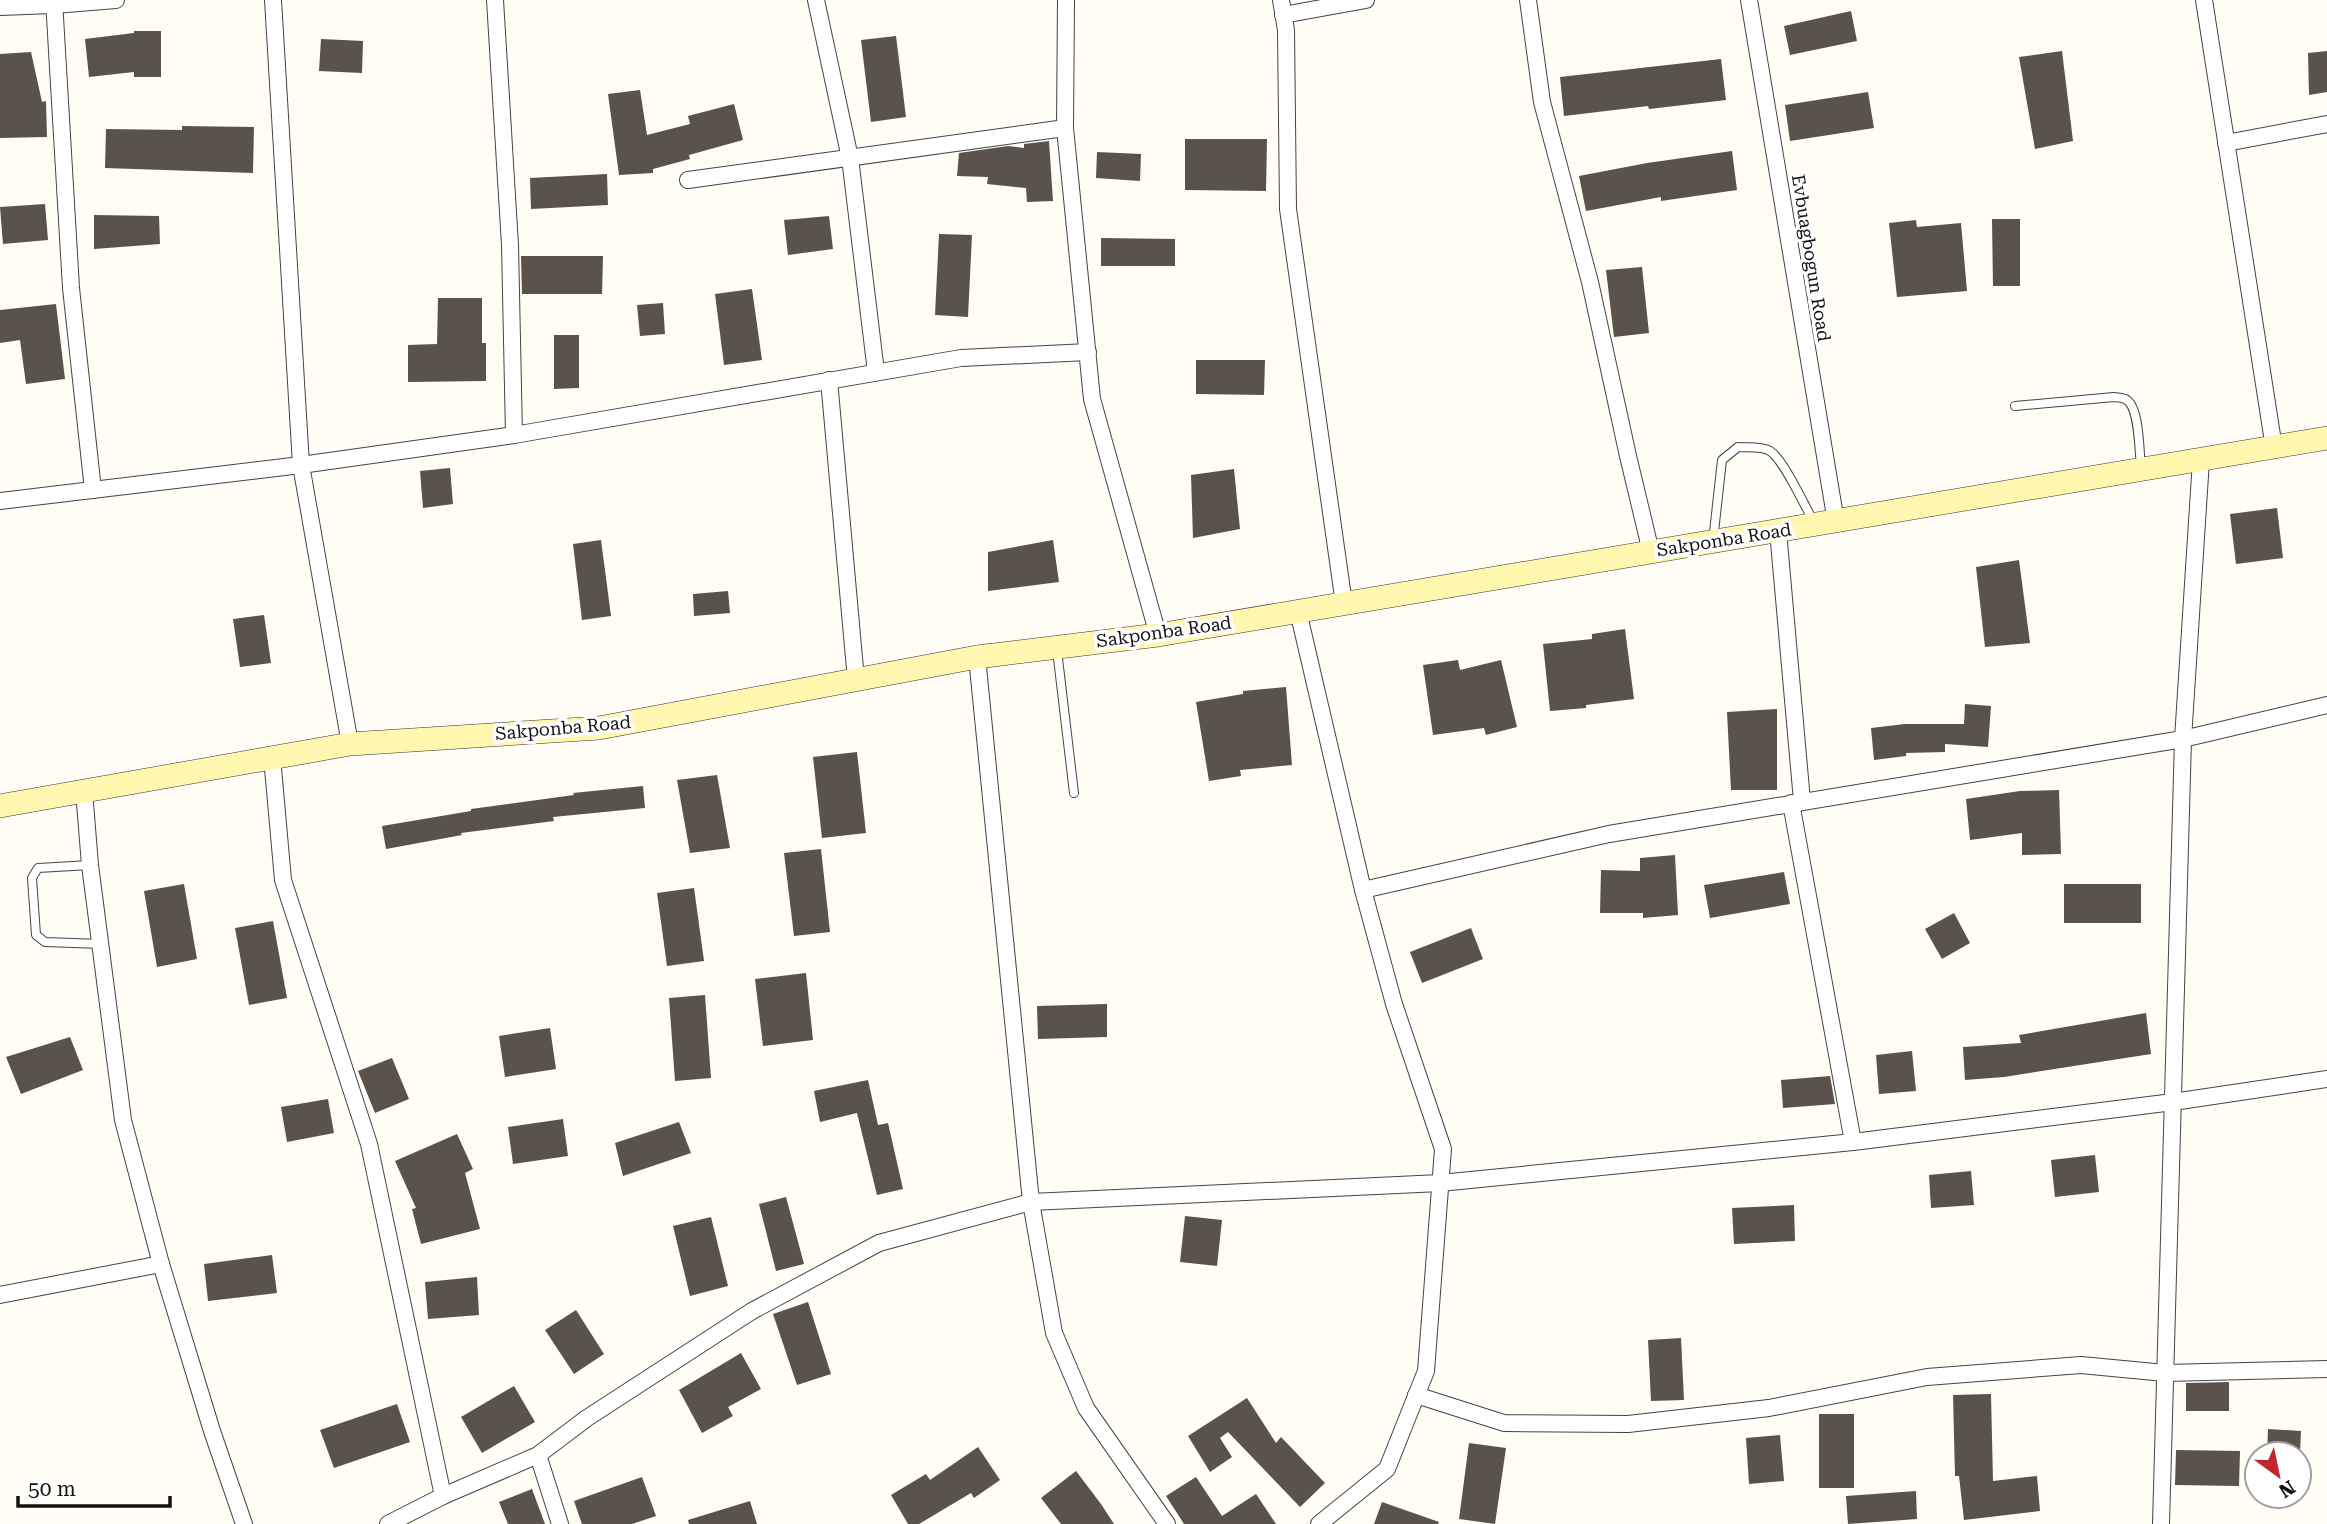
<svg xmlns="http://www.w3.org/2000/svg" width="2327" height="1524" font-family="'Roboto Serif',serif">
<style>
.building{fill:#5a524d}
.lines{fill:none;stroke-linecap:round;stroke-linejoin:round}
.lane-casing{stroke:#444;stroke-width:10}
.street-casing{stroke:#444;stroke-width:18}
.secondary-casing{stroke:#333;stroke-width:24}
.lane{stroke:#fff;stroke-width:8}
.street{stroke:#fff;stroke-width:16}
.secondary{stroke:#fff6b0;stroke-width:23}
.labels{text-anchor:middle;stroke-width:7;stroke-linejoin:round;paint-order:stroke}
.street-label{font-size:18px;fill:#111;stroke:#fff}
</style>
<rect width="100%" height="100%" fill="#fffdf5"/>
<g class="building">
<path d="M1851,11L1857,41L1790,55L1784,26Z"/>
<path d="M134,31H161V77H134V72L89,77L85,39L134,33Z"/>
<path d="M896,36L906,117L871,122L861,40Z"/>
<path d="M321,39L363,41L362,73L319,71Z"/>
<path d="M2062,51L2073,141L2035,149L2019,57Z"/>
<path d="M2327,51V92L2309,95L2308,53Z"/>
<path d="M31,52L42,102L46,101L47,137L0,138V54Z"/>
<path d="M1721,59L1726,100L1649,109L1648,106L1564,116L1560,77Z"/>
<path d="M640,90L647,135L690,124L688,116L734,104L743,140L689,155L690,159L653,169V173L619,175L608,94Z"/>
<path d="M1868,92L1874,128L1790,141L1785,105Z"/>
<path d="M182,126L254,127L253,173L105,168L106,129L182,130Z"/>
<path d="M1185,139H1267L1266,191L1185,190Z"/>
<path d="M1049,141L1053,201L1027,202L1026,188L987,184L988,177L957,176L959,153L1008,146L1024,148V144Z"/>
<path d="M1732,151L1737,190L1661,201V197L1586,211L1579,176L1647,163Z"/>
<path d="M1097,152L1141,154L1140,181L1096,178Z"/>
<path d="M607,174L608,205L531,209L530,178Z"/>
<path d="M45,204L48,240L3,244L0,207Z"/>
<path d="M94,215L159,216L160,244L94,249Z"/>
<path d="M829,216L833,249L788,255L784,220Z"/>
<path d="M1992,219H2020V286H1993Z"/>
<path d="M1916,220L1917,227L1961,223L1967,291L1897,297L1889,223Z"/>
<path d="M939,234L972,235L968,317L935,315Z"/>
<path d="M1101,238L1175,239V266H1101Z"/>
<path d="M521,256H603L602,294H522Z"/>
<path d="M1642,267L1649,333L1614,337L1606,270Z"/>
<path d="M752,289L762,360L724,365L715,294Z"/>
<path d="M438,298H482V343H486V381L408,382V345L437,344Z"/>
<path d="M663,303L665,334L640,336L637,305Z"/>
<path d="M56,304L65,379L26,384L20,340L0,343V310Z"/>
<path d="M554,335H579V388L554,389Z"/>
<path d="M1196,360H1265L1264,395L1196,394Z"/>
<path d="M450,468L453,504L423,508L420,471Z"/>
<path d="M1234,469L1240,529L1193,538L1191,475Z"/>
<path d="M2277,508L2283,558L2236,564L2230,514Z"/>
<path d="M601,540L611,616L582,620L573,544Z"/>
<path d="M1053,540L1059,582L988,591V552Z"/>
<path d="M2019,560L2030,643L1985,647L1976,567Z"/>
<path d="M728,591L730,613L694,616L693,594Z"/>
<path d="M264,615L271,663L240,667L233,619Z"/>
<path d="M1625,629L1634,699L1586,705V708L1550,711L1543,644L1592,639V634Z"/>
<path d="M1458,660L1460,670L1501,660L1517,727L1486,735L1484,728L1433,735L1423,665Z"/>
<path d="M1286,687L1292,765L1240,770L1241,776L1209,781L1196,702L1243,694V691Z"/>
<path d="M1965,704L1991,706L1988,747L1945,744V752L1906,753V756L1874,760L1871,728L1905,724H1964Z"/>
<path d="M1777,709V790H1731L1727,712Z"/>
<path d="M857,752L866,833L822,838L813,757Z"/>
<path d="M717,775L730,848L690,853L677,780Z"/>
<path d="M643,786L645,808L553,817L554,821L461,833L462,835L386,849L382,826L471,811V809L574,795L573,793Z"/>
<path d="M2059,790L2061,854L2022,855V833L1970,840L1966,799L2020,791Z"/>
<path d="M821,849L830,932L794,936L784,853Z"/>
<path d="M1675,855L1678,915L1643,918V913H1600L1601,870L1640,871V858Z"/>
<path d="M1784,872L1790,904L1710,918L1704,885Z"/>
<path d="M184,884L197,959L157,967L144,891Z"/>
<rect x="2064" y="884" width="77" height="39"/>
<path d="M694,888L704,961L667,966L657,893Z"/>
<path d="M1954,913L1970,943L1942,959L1925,929Z"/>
<path d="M273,921L287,998L249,1005L235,928Z"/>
<path d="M1471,928L1483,959L1422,983L1410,952Z"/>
<path d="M806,973L813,1040L763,1046L755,979Z"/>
<path d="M705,995L711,1078L675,1081L669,998Z"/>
<path d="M1107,1004V1037L1038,1039L1037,1006Z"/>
<path d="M2146,1013L2151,1054L2004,1077L1965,1080L1963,1047L2021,1043L2019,1035Z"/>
<path d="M550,1028L556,1069L505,1077L499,1036Z"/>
<path d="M70,1037L83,1070L21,1094L6,1057Z"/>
<path d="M1912,1051L1916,1091L1879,1094L1876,1055Z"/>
<path d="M392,1058L409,1099L375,1113L358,1071Z"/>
<path d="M1830,1076L1835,1104L1783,1108L1781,1080Z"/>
<path d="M868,1080L878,1125L888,1123L903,1189L877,1195L857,1113L820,1122L814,1091Z"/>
<path d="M328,1099L334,1133L287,1142L281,1107Z"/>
<path d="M563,1119L568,1156L513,1164L508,1127Z"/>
<path d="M679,1122L691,1153L623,1176L615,1143Z"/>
<path d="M457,1134L473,1169L465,1173L480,1229L421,1244L412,1209L416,1208L395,1161Z"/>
<path d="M2095,1155L2099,1192L2055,1197L2051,1160Z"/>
<path d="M1971,1171L1974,1205L1931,1208L1929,1175Z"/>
<path d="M786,1197L804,1264L776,1271L759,1204Z"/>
<path d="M1794,1205L1795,1241L1734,1244L1732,1208Z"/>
<path d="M1185,1216L1222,1220L1217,1266L1180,1262Z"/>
<path d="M711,1217L728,1286L690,1296L673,1226Z"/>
<path d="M272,1255L277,1293L208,1301L204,1264Z"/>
<path d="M477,1277L479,1315L428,1319L425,1282Z"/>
<path d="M808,1302L831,1374L797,1385L773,1314Z"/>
<path d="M576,1310L604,1354L574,1374L545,1330Z"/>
<path d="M1681,1338L1684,1400L1651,1401L1648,1340Z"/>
<path d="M741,1353L761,1389L728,1407L733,1416L702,1433L679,1390Z"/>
<path d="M2229,1382V1411H2186V1383Z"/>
<path d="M514,1386L535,1422L482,1453L461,1417Z"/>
<path d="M1991,1394L1993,1481L2037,1476L2040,1511L1964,1520L1959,1476H1955L1953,1395Z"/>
<path d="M1247,1398L1276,1443L1281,1437L1325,1483L1300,1507L1228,1432L1220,1438L1232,1457L1210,1472L1188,1436Z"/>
<path d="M397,1404L410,1442L334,1468L320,1430Z"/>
<rect x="1819" y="1414" width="35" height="74"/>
<path d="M2268,1429L2301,1431L2300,1454H2267Z"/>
<path d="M1780,1435L1784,1481L1749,1484L1746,1438Z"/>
<path d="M1469,1443L1506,1448L1495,1524L1459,1519Z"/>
<path d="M978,1447L1000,1480L974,1498L971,1493L919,1524H908L891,1495L926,1474L930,1480Z"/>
<path d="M2176,1450L2240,1451L2239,1486L2175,1485Z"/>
<path d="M1076,1471L1101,1504L1114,1524H1061L1041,1498Z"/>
<path d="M642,1477L656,1516L632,1524H582L574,1501Z"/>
<path d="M1196,1477L1222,1516L1256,1494L1276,1524H1184L1166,1496Z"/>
<path d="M532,1489L545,1524H508L499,1502Z"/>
<path d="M1916,1491L1917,1519L1848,1524L1846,1496Z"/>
<path d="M750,1501L757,1524H689L688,1520Z"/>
<path d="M1382,1502L1439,1522L1438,1524H1374Z"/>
</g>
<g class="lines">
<g class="lane-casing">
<g id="lane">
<path d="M2015,406L2114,397C2115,397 2124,398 2125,399C2140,405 2139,452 2141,467"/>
<path d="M1713,541L1722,460L1738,447C1747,448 1762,446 1770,451C1784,460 1805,507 1814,522"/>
<path d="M1057,650L1074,793"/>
<path d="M90,865L38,868L32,878L36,935L45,942L101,944"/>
</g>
</g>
<g class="street-casing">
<g id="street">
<path d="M54,0L71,288L93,490"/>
<path d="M273,0L301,465L350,744"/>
<path d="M495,0L510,245L514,435"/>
<path d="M816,0L850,158L876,372"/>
<path d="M1066,0L1065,128L1092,399L1158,635"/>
<path d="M1281,0L1286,30L1288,209L1344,604"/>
<path d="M1528,0L1542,102L1590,282L1628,456L1651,552"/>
<path d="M1749,0L1836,522"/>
<path d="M2204,0L2274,448"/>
<path d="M0,7L54,5L116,0"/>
<path d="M1283,15L1366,0"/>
<path d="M2226,143L2327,124"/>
<path d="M688,180L1065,128"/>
<path d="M829,380L856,680"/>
<path d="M0,501L301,465L514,435L961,358L1088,352"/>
<path d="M1778,531L1802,801"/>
<path d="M1298,611L1363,890L1394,1004L1443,1149L1426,1371L1387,1469L1319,1524"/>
<path d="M977,657L1031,1202L1054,1333L1086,1408L1167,1524"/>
<path d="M272,757L283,880L369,1144L443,1496"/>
<path d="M84,791L90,865L123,1120L161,1264L212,1431L244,1524"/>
<path d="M1791,803L1853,1142"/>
<path d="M1363,890L1609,834L2183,739L2327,705"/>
<path d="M0,1295L161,1264"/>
<path d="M1416,1395L1504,1423L1628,1424L1769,1408L1927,1377L2081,1365L2165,1373L2327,1369"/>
<path d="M538,1455L560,1524"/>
<path d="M388,1524L443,1496L538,1455L587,1418L752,1311L879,1243L1031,1202L1440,1183L1853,1142L2173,1102L2327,1079"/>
<path d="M2161,1524L2183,739L2201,460"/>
</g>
</g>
<g class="secondary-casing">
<path id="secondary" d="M0,806L350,744L599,728L977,657L1158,635L2327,438"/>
</g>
<use href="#lane" class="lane"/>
<use href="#street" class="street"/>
<use href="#secondary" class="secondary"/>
</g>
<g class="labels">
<g class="street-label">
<text transform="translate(1811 258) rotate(81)" y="6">Evbuagbogun Road</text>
<text transform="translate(1724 540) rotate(-9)" y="6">Sakponba Road</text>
<text transform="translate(1164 632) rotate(-8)" y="6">Sakponba Road</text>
<text transform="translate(563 728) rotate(-5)" y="6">Sakponba Road</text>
</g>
</g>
<g transform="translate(2278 1475) rotate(147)"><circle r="33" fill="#ffffff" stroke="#a0a0a0" stroke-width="2"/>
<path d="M0-5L12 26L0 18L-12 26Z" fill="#c4262e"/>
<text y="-10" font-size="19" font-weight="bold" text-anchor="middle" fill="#111111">N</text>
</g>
<path d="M18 1496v10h152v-10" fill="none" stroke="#111111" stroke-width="3.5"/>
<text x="28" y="1496" font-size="21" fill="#111111" stroke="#ffffff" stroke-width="5" paint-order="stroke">50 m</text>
</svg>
